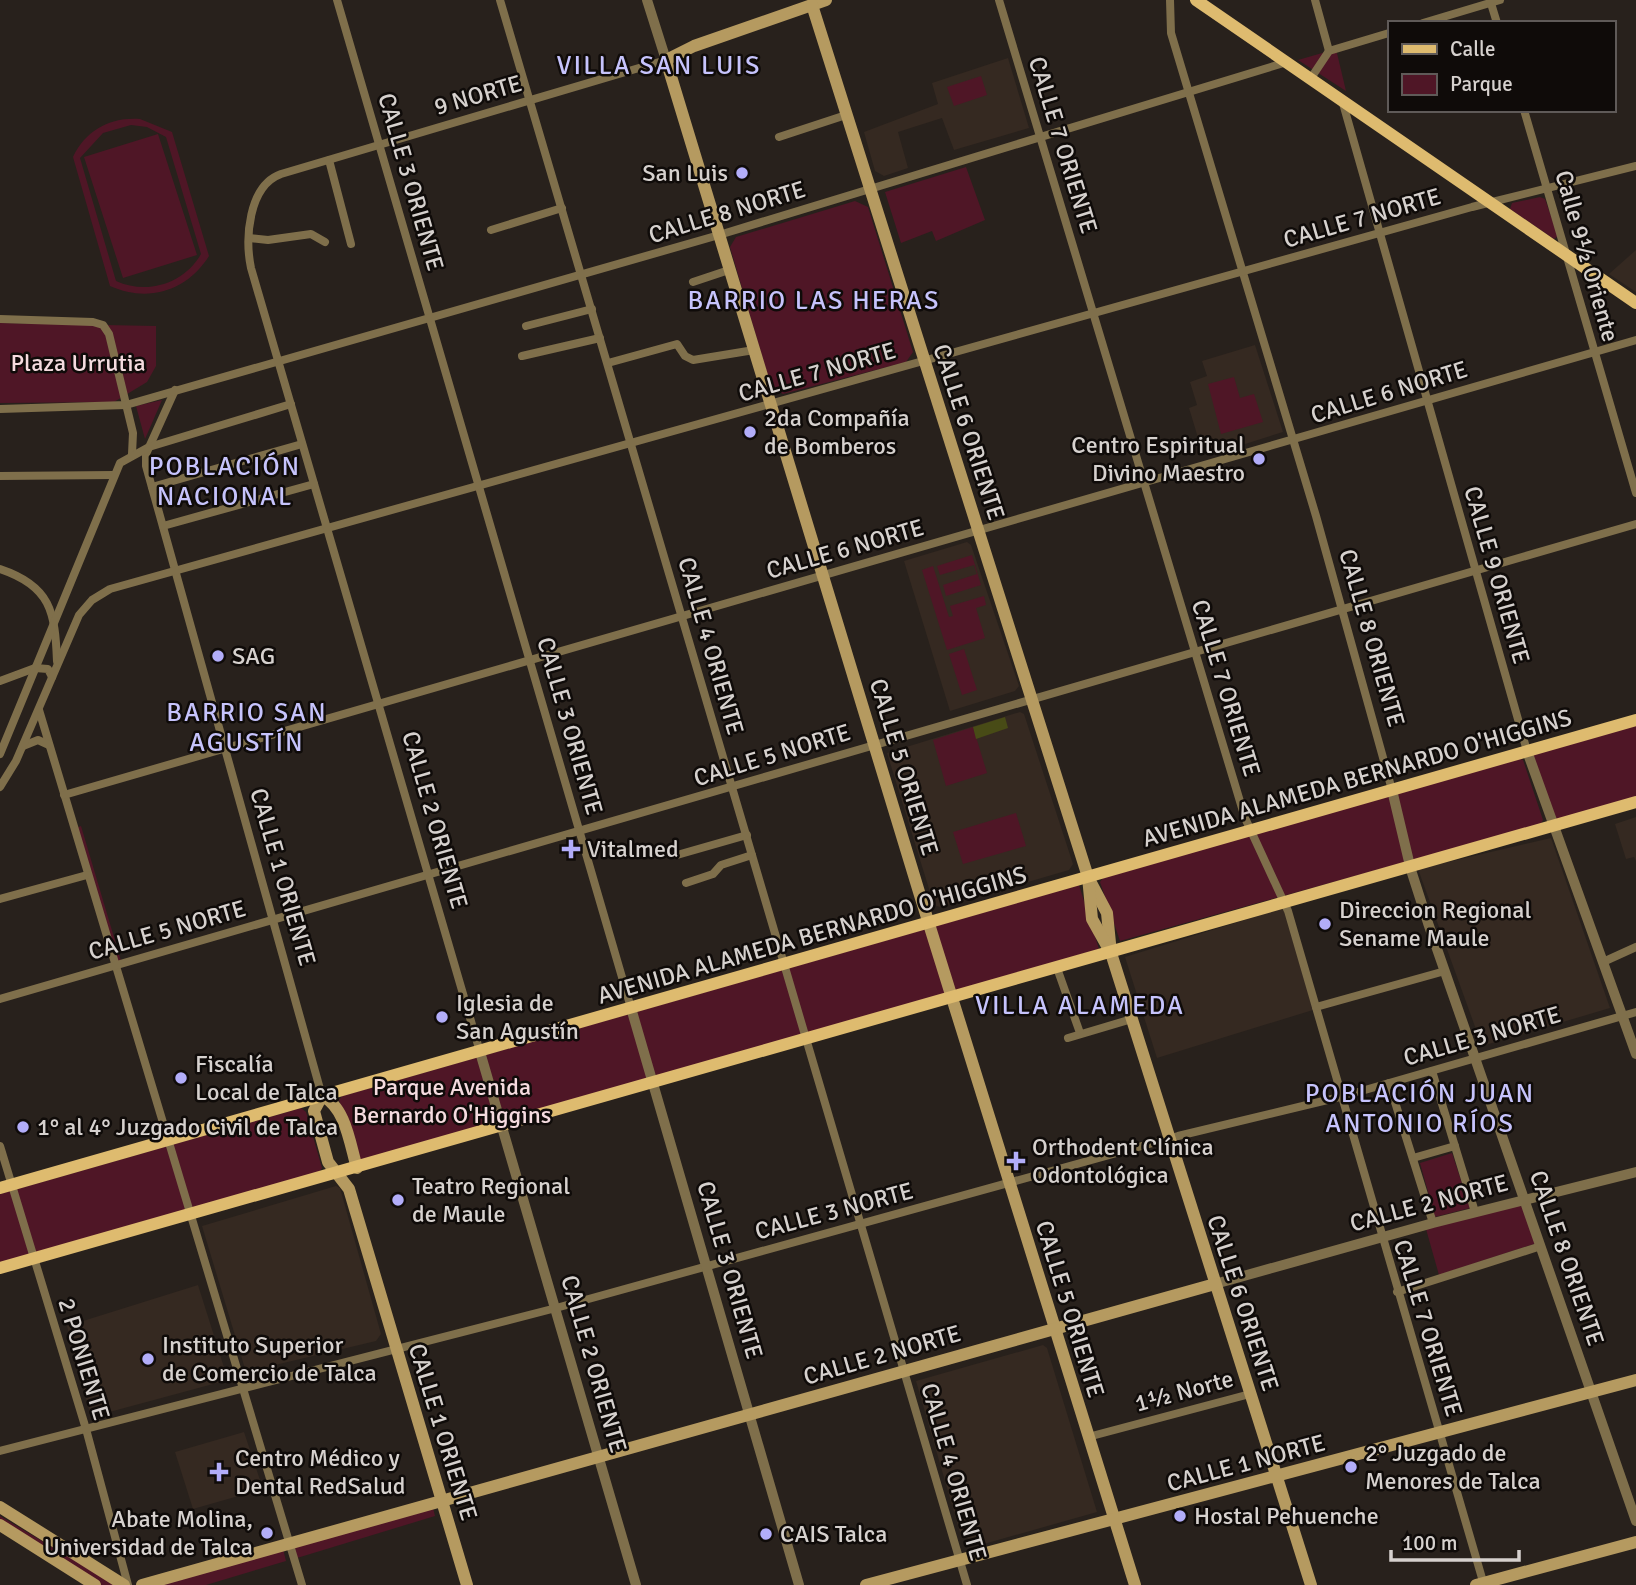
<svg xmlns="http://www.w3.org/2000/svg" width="1636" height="1585" font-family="Signika,sans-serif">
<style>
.built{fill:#352921}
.green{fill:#4f1626;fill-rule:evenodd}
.water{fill:#484b16}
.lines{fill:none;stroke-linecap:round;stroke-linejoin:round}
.minor{stroke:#7f6f4b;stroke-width:8}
.tertiary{stroke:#7f6f4b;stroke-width:10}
.secondary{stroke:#b59a60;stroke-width:12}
.primary{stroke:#debb6f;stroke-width:12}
.poi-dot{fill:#b2adf9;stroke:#0f0b09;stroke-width:2.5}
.labels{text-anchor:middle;stroke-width:5;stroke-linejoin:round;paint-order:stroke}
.street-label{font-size:24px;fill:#d6d1ce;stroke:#0f0b09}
.poi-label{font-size:24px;fill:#d6d1ce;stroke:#0f0b09;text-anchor:start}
.park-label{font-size:24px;fill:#f5dbdf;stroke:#0f0b09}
.neighbourhood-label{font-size:26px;letter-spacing:2px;fill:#c6c3fc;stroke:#0f0b09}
</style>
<rect width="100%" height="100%" fill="#28211c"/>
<g class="built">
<path d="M1008,58L1029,128L954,150L942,118L898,132L908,168L884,176L875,171L864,132L938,104L932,83Z"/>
<path d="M1636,250V292L1609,274Z"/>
<path d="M1255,345L1283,432L1223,451L1221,446L1202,451L1189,408L1197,405L1190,382L1207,376L1202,361Z"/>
<path d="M967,542L971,545L1019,686L1015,691L950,711L904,561Z"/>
<path d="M1020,712L1024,714L1073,864L1069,870L1011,887L1007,882L995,886L994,891L940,907L934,905L887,753Z"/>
<path d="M1636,817V861L1634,857L1626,859L1615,824Z"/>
<path d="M1551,838L1610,1008L1482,1046L1418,869Z"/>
<path d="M1283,908L1313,1010L1157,1058L1125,957Z"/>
<path d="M336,1186L340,1188L381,1334L376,1341L246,1372L202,1226Z"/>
<path d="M198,1285L228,1380L91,1417L67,1326Z"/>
<path d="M1043,1345L1047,1348L1097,1512L984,1544L961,1536L916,1381Z"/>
<path d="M244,1432L263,1489L193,1509L175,1452Z"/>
</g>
<g class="green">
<path d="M1336,49L1346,91L1298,60Z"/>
<path d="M981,76L987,95L954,106L947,87Z"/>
<path d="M140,119L172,132L209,256C187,291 148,303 110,286L73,157C86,130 110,117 140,119ZM131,125L147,127L166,137L201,254C184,284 147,295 116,281L80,158L103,133Z"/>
<path d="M158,134L197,255L123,278L84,157Z"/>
<path d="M966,167L985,220L936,241L932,231L901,243L885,192Z"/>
<path d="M1540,197L1545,199L1558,236L1554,239L1510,209L1512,203Z"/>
<path d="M855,201L868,207L913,352L906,362L783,394L771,387L730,247L736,237Z"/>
<path d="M0,323L156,326V366L147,382L114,402L0,403Z"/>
<path d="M1234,377L1240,398L1254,394L1263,422L1221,434L1208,384Z"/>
<path d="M162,400L145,439L136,406Z"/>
<path d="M972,555L981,585L946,596L943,585L977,574L974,565L940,575L937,566Z"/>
<path d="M933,566L949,617L953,616L950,606L984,596L986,605L976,608L985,638L947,650L922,570Z"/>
<path d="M964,649L977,690L962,695L949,654Z"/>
<path d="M1636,725V797L1559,820L1553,817L1533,758L1535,753Z"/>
<path d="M973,727L987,773L946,786L933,740Z"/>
<path d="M1518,758L1523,760L1543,820L1540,825L1120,941L1100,882L1103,878Z"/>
<path d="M1016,813L1026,846L963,864L953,832Z"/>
<path d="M81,826L121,961L116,962L76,828Z"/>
<path d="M1079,885L1099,949L365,1161L358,1158L339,1100L342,1096Z"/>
<path d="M301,1108L306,1112L322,1168L317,1175L0,1265V1194Z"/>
<path d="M1452,1153L1470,1208L1435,1217L1420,1163Z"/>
<path d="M1517,1205L1523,1207L1537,1243L1439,1275L1426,1229Z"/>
<path d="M433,1508L435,1516L297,1558L293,1546Z"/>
<path d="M0,1516L116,1585H101L0,1523Z"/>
<path d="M283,1549L286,1561L206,1585H154Z"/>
</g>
<path class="water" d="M1005,717L1008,728L976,739L973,727Z"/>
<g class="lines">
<g class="minor">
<path d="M337,0L631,1008"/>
<path d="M500,0L967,1585"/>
<path d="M999,0L1245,818L1288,911L1484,1585"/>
<path d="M1170,0L1171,33L1316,516L1392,790"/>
<path d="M1315,0L1329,51"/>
<path d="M1490,0L1497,23"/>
<path d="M1423,23L1500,0"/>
<path d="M1311,78L1329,51L1389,33"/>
<path d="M1342,100L1527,751"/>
<path d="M1524,110L1636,493"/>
<path d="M779,137L846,115"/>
<path d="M329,160L351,244"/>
<path d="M491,230L562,208"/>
<path d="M249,238L268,240L311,234L325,242"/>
<path d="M693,282L729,270"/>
<path d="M0,319L93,322L103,325L109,334L133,433L132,454"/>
<path d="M526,326L592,309"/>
<path d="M522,356L600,338"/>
<path d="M608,363L677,344L685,356L693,360L754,350"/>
<path d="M175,390L146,454V466L322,1096"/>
<path d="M0,409L126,405L719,235L1287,62"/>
<path d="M0,476L114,475"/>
<path d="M152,487L302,444"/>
<path d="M163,526L314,484"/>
<path d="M0,569C51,586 55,612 57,661"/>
<path d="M0,681L35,668L48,669L52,677"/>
<path d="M39,710L302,1585"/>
<path d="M23,746L38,740L49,745"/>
<path d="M0,754L120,463L149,447L291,404"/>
<path d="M0,787L16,761L79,615L92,600L110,589L1472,207L1636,166"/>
<path d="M64,795L1636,340"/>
<path d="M677,855L747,835"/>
<path d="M686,883L713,874L721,865L752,855"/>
<path d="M0,899L87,875"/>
<path d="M1603,962L1636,947"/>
<path d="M1057,968L1080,1033"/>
<path d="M0,999L1636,524"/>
<path d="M1316,1007L1445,971"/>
<path d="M1068,1038L1132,1019"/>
<path d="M480,1052L251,268C245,239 248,186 281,174L666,60"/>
<path d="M1432,1071L1475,1212"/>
<path d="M1389,1083L1433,1223"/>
<path d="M0,1146L86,1429L128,1585"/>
<path d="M1413,1158L1455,1146"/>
<path d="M1397,1292L1541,1246"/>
<path d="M1088,1437L1250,1394"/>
<path d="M0,1451L556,1308L1178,1136L1344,1096L1636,1012"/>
</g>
<g class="tertiary">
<path d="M647,0L666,60"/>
<path d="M1527,751L1636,1054"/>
<path d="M1392,790L1411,870L1428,923L1636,1521"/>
<path d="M631,1008L799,1585"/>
<path d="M480,1052L636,1585"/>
<path d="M1215,1284L1433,1223L1636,1172"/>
</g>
<g class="secondary">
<path d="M826,0L694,46L666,60C819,569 975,1078 1135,1585"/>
<path d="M812,5L1088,877L1107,913L1111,953"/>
<path d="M1088,877L1092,919L1111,953L1311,1585"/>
<path d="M357,1168C350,1145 346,1107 322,1096L314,1111L328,1162L349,1189L467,1585"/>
<path d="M0,1507L124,1585"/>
<path d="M0,1525L95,1585"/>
<path d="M142,1585L1215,1284"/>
<path d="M866,1585L1636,1380"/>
<path d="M1476,1585L1636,1542"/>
</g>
<g class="primary">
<path d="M1196,0L1636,303"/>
<path d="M0,1188L1636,720"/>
<path d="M0,1268L1636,802"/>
</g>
</g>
<g class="poi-dot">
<circle cx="742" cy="173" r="7"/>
<circle cx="750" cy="432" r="7"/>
<circle cx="1259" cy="459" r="7"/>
<circle cx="218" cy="656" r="7"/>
<path d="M567.5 838.5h7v7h7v7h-7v7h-7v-7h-7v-7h7z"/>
<circle cx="1325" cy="924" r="7"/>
<circle cx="442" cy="1017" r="7"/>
<circle cx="181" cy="1078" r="7"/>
<circle cx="23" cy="1127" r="7"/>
<path d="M1012.5 1150.5h7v7h7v7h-7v7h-7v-7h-7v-7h7z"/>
<circle cx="398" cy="1200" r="7"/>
<circle cx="148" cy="1359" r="7"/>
<circle cx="1351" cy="1467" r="7"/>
<path d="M215.5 1461.5h7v7h7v7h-7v7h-7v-7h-7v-7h7z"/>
<circle cx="1180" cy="1516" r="7"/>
<circle cx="267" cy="1533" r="7"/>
<circle cx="766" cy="1534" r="7"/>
</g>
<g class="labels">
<g class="street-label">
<text transform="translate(478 95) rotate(-16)" y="8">9 NORTE</text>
<text transform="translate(1063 145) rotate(73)" y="8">CALLE 7 ORIENTE</text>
<text transform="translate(411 182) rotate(74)" y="8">CALLE 3 ORIENTE</text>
<text transform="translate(727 212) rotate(-17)" y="8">CALLE 8 NORTE</text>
<text transform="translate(1362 218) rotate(-16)" y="8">CALLE 7 NORTE</text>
<text transform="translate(1587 256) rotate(74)" y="8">Calle 9½ Oriente</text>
<text transform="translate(817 372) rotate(-16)" y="8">CALLE 7 NORTE</text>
<text transform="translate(1389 392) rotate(-17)" y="8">CALLE 6 NORTE</text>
<text transform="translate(969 432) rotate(72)" y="8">CALLE 6 ORIENTE</text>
<text transform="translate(845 549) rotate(-16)" y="8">CALLE 6 NORTE</text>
<text transform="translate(1497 575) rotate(74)" y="8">CALLE 9 ORIENTE</text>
<text transform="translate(1372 638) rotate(74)" y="8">CALLE 8 ORIENTE</text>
<text transform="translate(711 646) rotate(74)" y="8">CALLE 4 ORIENTE</text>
<text transform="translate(1226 688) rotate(73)" y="8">CALLE 7 ORIENTE</text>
<text transform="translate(570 726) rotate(74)" y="8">CALLE 3 ORIENTE</text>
<text transform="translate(772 755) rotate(-17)" y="8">CALLE 5 NORTE</text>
<text transform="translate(904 767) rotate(73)" y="8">CALLE 5 ORIENTE</text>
<text transform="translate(1357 778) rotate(-16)" y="8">AVENIDA ALAMEDA BERNARDO O'HIGGINS</text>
<text transform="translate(435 820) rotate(74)" y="8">CALLE 2 ORIENTE</text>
<text transform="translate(283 877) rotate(74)" y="8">CALLE 1 ORIENTE</text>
<text transform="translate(167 930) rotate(-16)" y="8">CALLE 5 NORTE</text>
<text transform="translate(812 935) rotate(-16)" y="8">AVENIDA ALAMEDA BERNARDO O'HIGGINS</text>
<text transform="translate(1482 1036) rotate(-16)" y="8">CALLE 3 NORTE</text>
<text transform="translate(1429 1203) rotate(-15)" y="8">CALLE 2 NORTE</text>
<text transform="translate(834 1211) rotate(-15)" y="8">CALLE 3 NORTE</text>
<text transform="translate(1567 1258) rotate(71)" y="8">CALLE 8 ORIENTE</text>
<text transform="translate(730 1270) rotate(74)" y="8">CALLE 3 ORIENTE</text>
<text transform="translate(1243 1303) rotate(72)" y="8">CALLE 6 ORIENTE</text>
<text transform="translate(1070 1309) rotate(73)" y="8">CALLE 5 ORIENTE</text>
<text transform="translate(1428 1328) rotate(73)" y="8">CALLE 7 ORIENTE</text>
<text transform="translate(882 1355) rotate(-16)" y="8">CALLE 2 NORTE</text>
<text transform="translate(84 1359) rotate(73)" y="8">2 PONIENTE</text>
<text transform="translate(594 1364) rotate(74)" y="8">CALLE 2 ORIENTE</text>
<text transform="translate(1184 1391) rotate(-15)" y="8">1½ Norte</text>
<text transform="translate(443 1432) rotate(73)" y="8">CALLE 1 ORIENTE</text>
<text transform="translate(1246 1463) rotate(-15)" y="8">CALLE 1 NORTE</text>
<text transform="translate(954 1472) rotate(74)" y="8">CALLE 4 ORIENTE</text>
</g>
<g class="poi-label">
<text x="728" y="181" text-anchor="end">San Luis</text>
<text x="764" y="426">2da Compañía<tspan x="764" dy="28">de Bomberos</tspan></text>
<text x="1245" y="453" text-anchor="end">Centro Espiritual<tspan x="1245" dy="28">Divino Maestro</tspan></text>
<text x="232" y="664">SAG</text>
<text x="587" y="857">Vitalmed</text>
<text x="1339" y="918">Direccion Regional<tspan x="1339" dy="28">Sename Maule</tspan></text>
<text x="456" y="1011">Iglesia de<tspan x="456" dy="28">San Agustín</tspan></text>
<text x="195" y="1072">Fiscalía<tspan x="195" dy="28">Local de Talca</tspan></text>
<text x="37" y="1135">1° al 4° Juzgado Civil de Talca</text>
<text x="1032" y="1155">Orthodent Clínica<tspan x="1032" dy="28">Odontológica</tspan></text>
<text x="412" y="1194">Teatro Regional<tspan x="412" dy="28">de Maule</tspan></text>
<text x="162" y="1353">Instituto Superior<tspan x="162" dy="28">de Comercio de Talca</tspan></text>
<text x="1365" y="1461">2° Juzgado de<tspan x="1365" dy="28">Menores de Talca</tspan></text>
<text x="235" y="1466">Centro Médico y<tspan x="235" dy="28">Dental RedSalud</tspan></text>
<text x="1194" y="1524">Hostal Pehuenche</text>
<text x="253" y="1527" text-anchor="end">Abate Molina,<tspan x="253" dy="28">Universidad de Talca</tspan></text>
<text x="780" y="1542">CAIS Talca</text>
</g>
<g class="park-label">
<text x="78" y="371">Plaza Urrutia</text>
<text x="452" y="1095">Parque Avenida<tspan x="452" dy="28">Bernardo O'Higgins</tspan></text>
</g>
<g class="neighbourhood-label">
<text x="659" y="74">VILLA SAN LUIS</text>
<text x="814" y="309">BARRIO LAS HERAS</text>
<text x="225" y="475">POBLACIÓN<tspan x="225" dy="30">NACIONAL</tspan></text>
<text x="247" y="721">BARRIO SAN<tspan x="247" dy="30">AGUSTÍN</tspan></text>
<text x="1080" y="1014">VILLA ALAMEDA</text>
<text x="1420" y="1102">POBLACIÓN JUAN<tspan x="1420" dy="30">ANTONIO RÍOS</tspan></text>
</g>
</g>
<rect x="1388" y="21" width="228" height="91" fill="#0f0b09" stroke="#5f5a58" stroke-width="2"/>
<rect x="1402" y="44" width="35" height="10" fill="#debb6f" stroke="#5f5a58" stroke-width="2"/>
<text x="1450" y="56" font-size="21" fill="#d6d1ce">Calle</text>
<rect x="1402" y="74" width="35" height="21" fill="#4f1626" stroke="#5f5a58" stroke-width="2"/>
<text x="1450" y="91" font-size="21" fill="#d6d1ce">Parque</text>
<path d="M1391 1550v10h128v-10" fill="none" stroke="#d6d1ce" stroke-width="3.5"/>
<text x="1402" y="1550" font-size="21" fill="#d6d1ce" stroke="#0f0b09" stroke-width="5" paint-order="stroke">100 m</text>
</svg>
